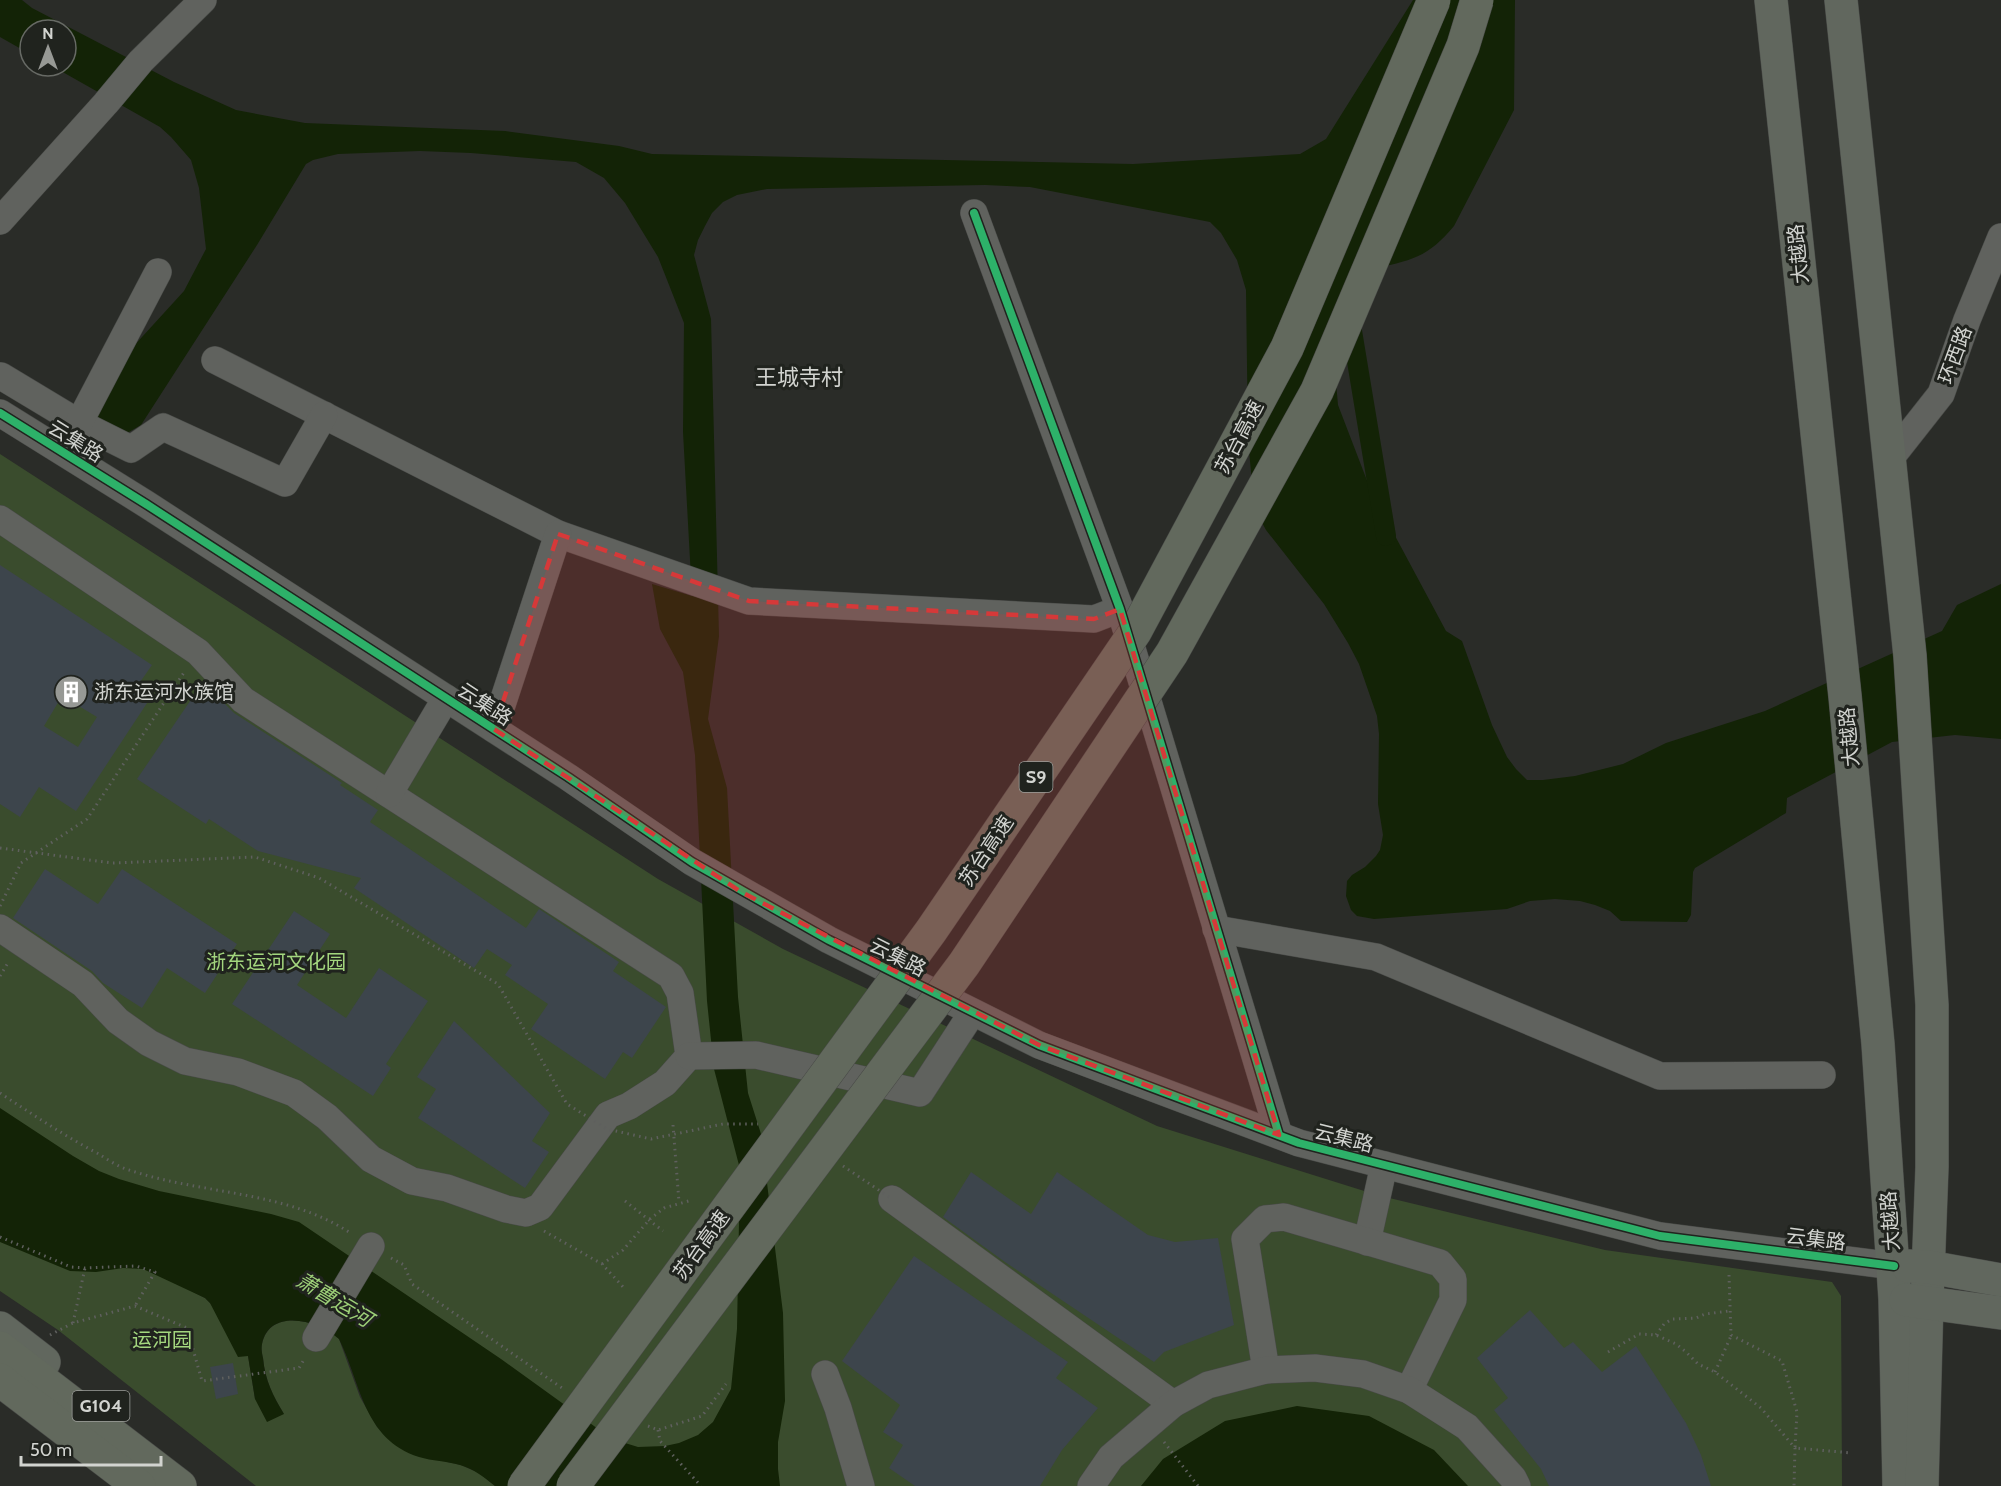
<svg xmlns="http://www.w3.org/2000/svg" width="2001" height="1486" font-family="Cabin,'Noto Sans SC',sans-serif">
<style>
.green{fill:#3a4c2d}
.water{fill:#132306}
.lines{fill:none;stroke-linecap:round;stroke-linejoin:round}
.canal{stroke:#132306;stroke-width:20}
.building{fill:#3d454c;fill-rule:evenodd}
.minor-casing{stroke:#484a47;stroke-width:28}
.major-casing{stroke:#484a47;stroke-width:34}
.highway-casing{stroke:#484a47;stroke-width:34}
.path{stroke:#5f605e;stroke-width:3;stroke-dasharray:1.5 4.5;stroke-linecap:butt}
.minor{stroke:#60625e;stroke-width:27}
.major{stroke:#61675e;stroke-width:33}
.highway{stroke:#62695d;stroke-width:33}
.highway-bridge-casing{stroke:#484a47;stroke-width:34;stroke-linecap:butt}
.path-bridge{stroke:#5f605e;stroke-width:3;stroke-dasharray:1.5 4.5;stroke-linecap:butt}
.highway-bridge{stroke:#62695d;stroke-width:33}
.cycleway-casing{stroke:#20231e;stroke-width:11}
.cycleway{stroke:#2db169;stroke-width:8}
.marked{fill:#d63939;fill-opacity:0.2;stroke:#d63939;stroke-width:4.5;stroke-dasharray:12 8;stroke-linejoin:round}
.labels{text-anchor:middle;stroke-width:6;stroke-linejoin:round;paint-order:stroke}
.shield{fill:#20231e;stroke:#9d9f9b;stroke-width:1.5}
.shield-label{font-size:18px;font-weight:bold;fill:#d2d4d0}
.street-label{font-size:20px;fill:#d2d4d0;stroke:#20231e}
.poi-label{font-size:20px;fill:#d2d4d0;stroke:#20231e;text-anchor:start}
.park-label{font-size:20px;fill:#a3d67e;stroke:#20231e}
.water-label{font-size:21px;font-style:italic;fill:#9dd078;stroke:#20231e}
.quarter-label{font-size:22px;fill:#d2d4d0;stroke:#20231e}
</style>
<rect width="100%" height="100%" fill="#2a2c28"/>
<g class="green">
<path d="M0,454L658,879L783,949L1157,1126L1377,1195L1605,1250L1832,1282L1841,1296L1842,1486H645L0,1139Z"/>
<path d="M0,1234L137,1263L205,1298L210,1303L248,1356L255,1399L284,1414C273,1396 265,1380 263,1358C262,1354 261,1348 262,1344C270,1307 319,1320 339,1339L360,1397L377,1427L397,1445L415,1455L461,1465L479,1473L495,1486H256L58,1330L0,1291Z"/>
</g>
<g class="water">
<path d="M0,0H22L32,8L174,82L236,110L305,123L505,131L619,146L652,154L1133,164L1300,154L1326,139L1413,0H1515L1514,110L1454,226C1429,256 1414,260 1376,268L1334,360L1338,405L1371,491L1446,631L1462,641L1492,725L1507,757L1516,769L1527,780H1543L1575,776L1623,764L1666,743L1765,711L1942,631L1957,605L2001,584V739L1955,735L1892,742L1787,798L1786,813L1695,868L1693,872L1691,915L1687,922L1621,921L1610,911L1595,905L1580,901L1555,899L1530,901L1507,909L1374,919L1357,916L1351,910L1346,896L1347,881L1352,875L1365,867L1376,856L1380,850L1383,835L1378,804L1379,734L1377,716L1359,664L1348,643L1324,604L1266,530L1259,517L1254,503L1248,440L1246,290L1237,260L1221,233L1210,222L1030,187L985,185L767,189L737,195L723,202L712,213L705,226L698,240L694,255L711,319L719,636L708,719L727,788L738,997L748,1093L761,1134L783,1313L785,1401L778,1442V1469L780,1486H495C484,1477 474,1469 460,1465C447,1461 432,1461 419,1457C363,1439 361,1383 339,1339C320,1320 269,1307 262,1344C261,1349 262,1354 263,1358C265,1380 273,1396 284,1414L267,1422L255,1399L248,1356L238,1357L210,1303L205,1298L143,1269L123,1268L96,1272L70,1271L0,1242V1108L73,1156L99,1171L119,1179L159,1191L271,1214L299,1222L501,1359L612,1439L638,1447L665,1446L679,1443L698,1435L713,1422L731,1389L737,1329L740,1169L714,1069L707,1001L695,755L683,672L660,629L652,584L692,596L683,432L684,323L658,257L625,203L604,178L576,162L471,153L420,151L338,154L313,160L306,164L257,245L141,425L122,436L98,423V405L132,348L184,291L206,249L199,188L191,160L171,137L160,127L52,66H66V30H30V54L0,37Z"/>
<path d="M1297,1406L1369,1416L1434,1450L1468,1486H1141L1163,1459L1225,1421Z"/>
</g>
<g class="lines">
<path class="canal" d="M1350,319L1386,536"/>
</g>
<g class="building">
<path d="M0,565L152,665L136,688L151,697L76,811L39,787L20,817L0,804ZM62,696L97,717L78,747L44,726Z"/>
<path d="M203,682L234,713L342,783L340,785L378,810L370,822L526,928L539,909L619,962L613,971L666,1007L632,1058L623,1052L605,1079L531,1029L548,1004L505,975L512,965L487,949L474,968L354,888L361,878L258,851L209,819L206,824L137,779Z"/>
<path d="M45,869L98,904L122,869L237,944L205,993L167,968L142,1008L103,983L92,971L13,918Z"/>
<path d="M294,911L330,934L297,985L346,1018L379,968L428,1001L386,1064L391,1068L373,1096L232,1004Z"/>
<path d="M454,1021L550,1113L532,1141L549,1152L525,1188L418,1118L436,1089L417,1077Z"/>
<path d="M971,1172L1031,1214L1057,1172L1148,1235L1175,1242L1218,1238L1234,1325L1164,1352L1154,1362L1005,1262L943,1217Z"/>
<path d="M914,1256L1068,1362L1056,1378L1098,1408L1062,1450L1040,1486H915L889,1468L903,1445L883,1432L900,1405L842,1361Z"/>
<path d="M1530,1310L1564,1348L1573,1342L1602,1372L1636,1346L1686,1423L1701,1455L1711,1486H1549L1541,1469L1494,1410L1508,1398L1477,1358Z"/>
<path d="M233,1363L238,1394L216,1399L210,1367Z"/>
</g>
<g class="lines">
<g class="minor-casing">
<g id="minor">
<path d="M974,213L1120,609L1279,1135"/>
<path d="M0,221L106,103L141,61L203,0"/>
<path d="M215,360L558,534L749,601L1094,619L1120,609"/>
<path d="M0,377L1,376L79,423L131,449L163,427L285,483L324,415"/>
<path d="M0,413L146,504L568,777L692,862L829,940L1039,1045L1299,1143L1660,1236L1894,1266"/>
<path d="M79,423L158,272"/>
<path d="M1889,460L1941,394L1967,320L2001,237"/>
<path d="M0,519L198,652L243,700L671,976L680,993L689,1056L665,1083L629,1106L608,1115L540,1207L526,1213L506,1209L447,1188L412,1181L371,1159L327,1117L294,1093L238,1072L185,1061L149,1043L118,1021L83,984L0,928"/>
<path d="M494,729L558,534"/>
<path d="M389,794L446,698"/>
<path d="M1216,929L1376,957L1660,1076L1822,1075"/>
<path d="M689,1056L756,1055L920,1093L972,1013"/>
<path d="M892,1199L1173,1404"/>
<path d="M1367,1242L1384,1165"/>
<path d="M316,1338L371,1246"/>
<path d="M1266,1370L1245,1239L1265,1219L1284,1217L1440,1263L1453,1279V1300L1409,1390"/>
<path d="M825,1374L838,1408L861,1486"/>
<path d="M1091,1486L1111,1457L1173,1404L1208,1385L1266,1370L1315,1368L1363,1374L1409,1390L1467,1427L1513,1478L1517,1486"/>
</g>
</g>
<g class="major-casing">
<g id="major">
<path d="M1771,0L1845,696L1878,1044L1895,1299L1899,1486"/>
<path d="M1841,0L1910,656L1932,1005V1167L1927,1301L1922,1486"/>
<path d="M1908,1266L1929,1267L2001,1280"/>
<path d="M1906,1300L2001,1313"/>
<path d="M0,1328L44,1362"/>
</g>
</g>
<g class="highway-casing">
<g id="highway">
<path d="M0,1348L180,1486"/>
<path d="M0,1380L139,1486"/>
</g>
</g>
<g class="path">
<path d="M0,906L21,863L87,819L185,671"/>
<path d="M0,976L9,961"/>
<path d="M0,1093C32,1114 63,1135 97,1153C107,1159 118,1167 129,1170C203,1195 286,1190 352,1234"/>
<path d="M673,1125L679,1202"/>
<path d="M625,1201L663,1231"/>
<path d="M544,1231L602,1264L625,1289"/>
<path d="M0,1237L71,1267L85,1268L136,1266L155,1272L135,1306"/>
<path d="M391,1258L404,1265L412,1284L565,1390"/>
<path d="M602,1264L623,1250L650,1219L664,1208L692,1200"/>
<path d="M1729,1275L1731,1335L1782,1361L1797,1412L1795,1448L1852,1453"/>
<path d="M73,1323L85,1268"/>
<path d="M50,1335L73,1323L135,1306L187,1328L202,1381L299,1368L305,1358"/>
<path d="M1656,1335L1664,1324L1672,1319L1696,1318L1705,1314L1729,1311"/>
<path d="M1608,1352L1639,1334L1656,1335L1676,1344L1686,1352L1698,1364L1715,1372L1761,1408L1795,1448L1794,1486"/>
<path d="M1715,1372L1731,1336"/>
<path d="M648,1426L658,1430L702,1416L726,1384"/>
<path d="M658,1430L660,1441L701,1486"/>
<path d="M1164,1442L1198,1486"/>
</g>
<use href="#minor" class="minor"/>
<use href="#major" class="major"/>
<use href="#highway" class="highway"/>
<g class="highway-bridge-casing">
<g id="highway-bridge">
<path d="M524,1486L931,931L1135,632L1287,348L1434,0"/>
<path d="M573,1486L964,964L1172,653L1317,391L1463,46L1477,0"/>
</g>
</g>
<g class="path-bridge">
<path d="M0,848L112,863L255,857L319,878L498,984L567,1104L607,1129L651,1139L723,1124H758"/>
<path d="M843,1166L892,1199"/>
</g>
<use href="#highway-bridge" class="highway-bridge"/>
<g class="cycleway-casing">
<g id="cycleway">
<path d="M974,213L1120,609L1279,1135"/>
<path d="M0,413L146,504L568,777L692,862L829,940L1039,1045L1299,1143L1660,1236L1894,1266"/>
</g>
</g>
<use href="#cycleway" class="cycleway"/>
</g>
<path class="marked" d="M558,534L749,601L1094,619L1120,609L1279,1135L1039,1045L741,892L494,729Z"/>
<defs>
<g id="building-disc" transform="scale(1.725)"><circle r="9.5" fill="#979995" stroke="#20231e"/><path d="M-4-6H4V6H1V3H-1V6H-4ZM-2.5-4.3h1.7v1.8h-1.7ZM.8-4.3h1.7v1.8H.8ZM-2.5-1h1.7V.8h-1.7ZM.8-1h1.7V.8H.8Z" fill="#fff"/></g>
</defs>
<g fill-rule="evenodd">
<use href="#building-disc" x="71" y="692"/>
</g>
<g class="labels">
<g class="shield">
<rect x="1019.5" y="762" width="33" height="30" rx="4.5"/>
<rect x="72.5" y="1391" width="57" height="30" rx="4.5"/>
</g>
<g class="shield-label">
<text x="1036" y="783">S9</text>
<text x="101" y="1412">G104</text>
</g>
<g class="street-label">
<text transform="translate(1798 254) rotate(-96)" y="7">大越路</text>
<text transform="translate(1955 355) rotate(-70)" y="7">环西路</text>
<text transform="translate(1239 437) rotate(-62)" y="7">苏台高速</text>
<text transform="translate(76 441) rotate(32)" y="7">云集路</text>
<text transform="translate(485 704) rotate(33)" y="7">云集路</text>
<text transform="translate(1849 737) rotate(-95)" y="7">大越路</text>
<text transform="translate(986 851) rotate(-56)" y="7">苏台高速</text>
<text transform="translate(898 957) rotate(27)" y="7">云集路</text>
<text transform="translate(1344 1138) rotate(14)" y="7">云集路</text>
<text transform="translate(1890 1221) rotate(-94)" y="7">大越路</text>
<text transform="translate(1816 1239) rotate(7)" y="7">云集路</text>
<text transform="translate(701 1245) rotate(-54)" y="7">苏台高速</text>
</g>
<g class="poi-label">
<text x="94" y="699">浙东运河水族馆</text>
</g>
<g class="park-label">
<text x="276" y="969">浙东运河文化园</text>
<text x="162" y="1347">运河园</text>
</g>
<g class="water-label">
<text transform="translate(334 1300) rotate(31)" y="7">萧曹运河</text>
</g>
<g class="quarter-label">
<text x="799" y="385">王城寺村</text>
</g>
</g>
<g transform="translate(48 48)"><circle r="28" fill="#20231e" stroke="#676a65" stroke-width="1.5"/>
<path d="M0-4.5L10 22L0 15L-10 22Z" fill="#979995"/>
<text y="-9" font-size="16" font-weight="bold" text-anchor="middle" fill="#d2d4d0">N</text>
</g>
<path d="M21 1456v9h140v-9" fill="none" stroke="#d2d4d0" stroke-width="3"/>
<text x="30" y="1456" font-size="18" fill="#d2d4d0" stroke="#20231e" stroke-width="4.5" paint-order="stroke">50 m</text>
</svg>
